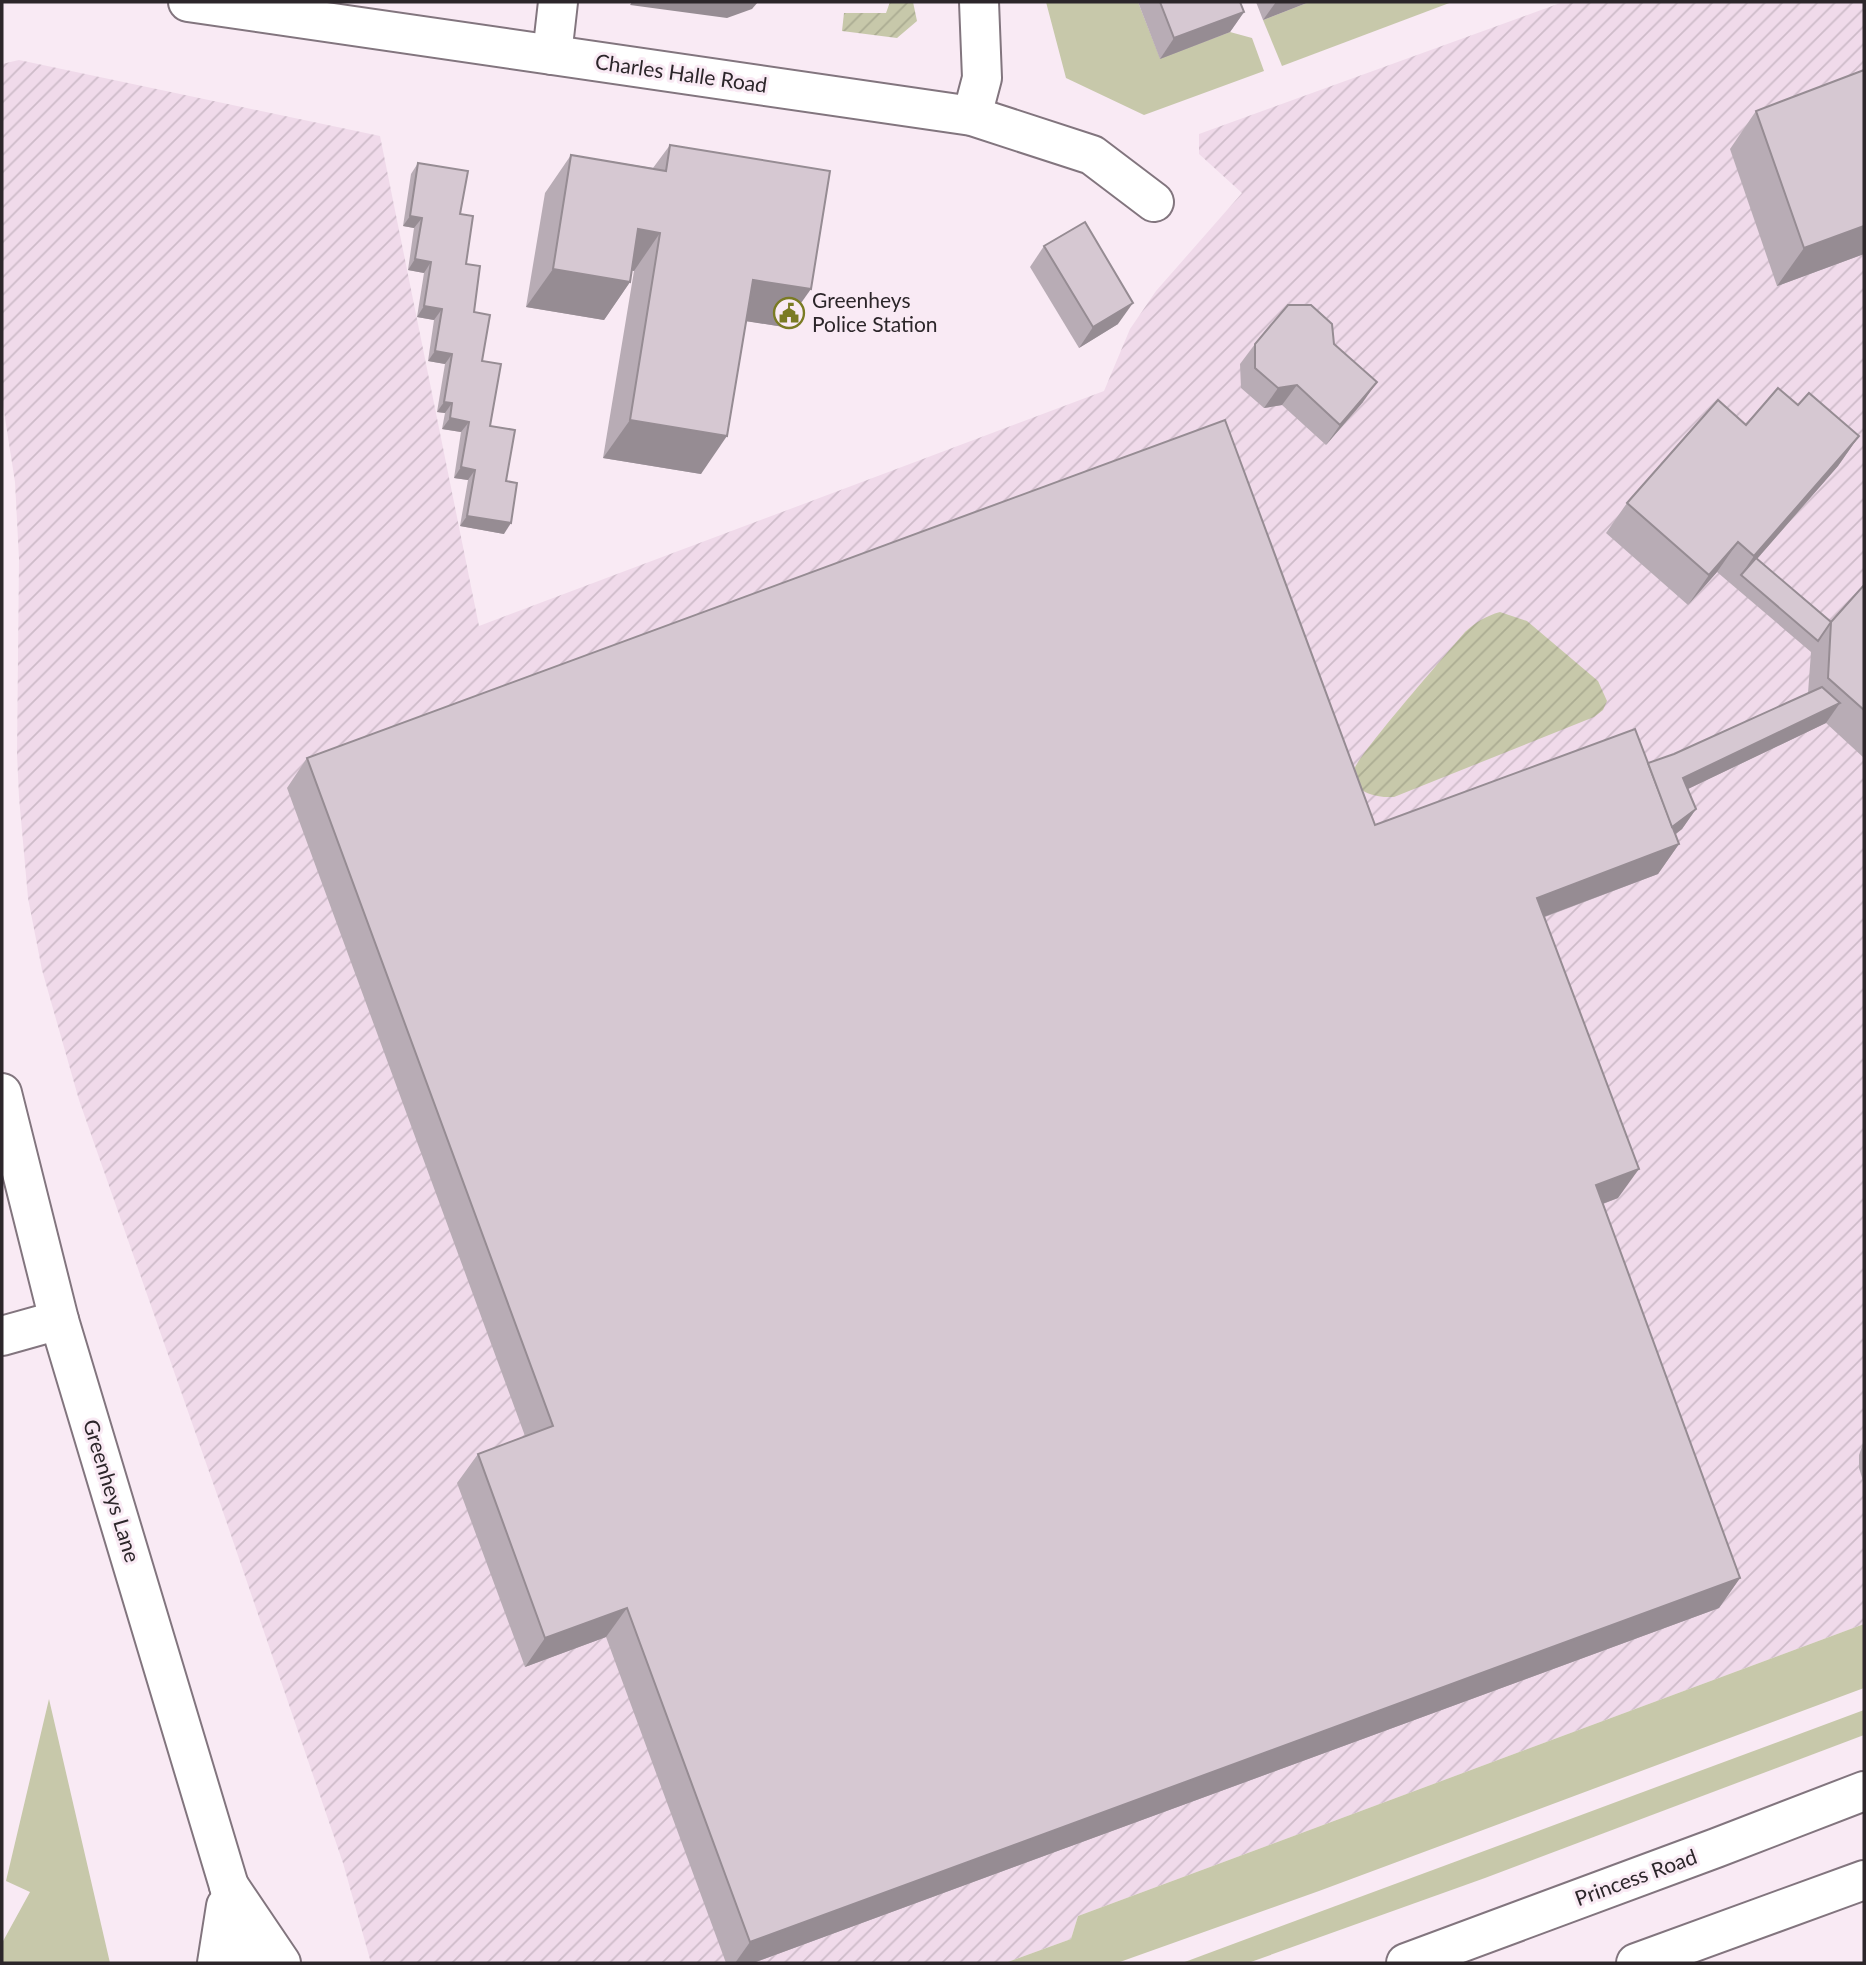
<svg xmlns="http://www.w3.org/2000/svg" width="1866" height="1965" font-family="Lato,sans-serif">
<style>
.industrial{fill:url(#industrial-furrows)}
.grass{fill:#c7c8aa}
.garden{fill:url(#garden-furrows)}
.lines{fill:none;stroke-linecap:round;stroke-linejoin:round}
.minor-casing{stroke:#82757e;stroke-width:42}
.tertiary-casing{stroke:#82757e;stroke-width:42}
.trunk-casing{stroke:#82757e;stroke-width:42}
.minor{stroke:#fff;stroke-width:38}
.tertiary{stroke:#fff;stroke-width:38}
.trunk{stroke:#fff;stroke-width:38}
.wall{fill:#b8acb5}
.shaded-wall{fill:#968c93}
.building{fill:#d6c8d2;stroke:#968c93;stroke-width:2}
.labels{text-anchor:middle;stroke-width:6;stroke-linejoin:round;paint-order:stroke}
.street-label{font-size:21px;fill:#2c262a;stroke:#f9eaf4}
.poi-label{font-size:21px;fill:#2c262a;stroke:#f9eaf4;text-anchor:start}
</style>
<defs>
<pattern id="industrial-furrows" width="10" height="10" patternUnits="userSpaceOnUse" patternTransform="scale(1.75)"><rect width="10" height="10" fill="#f0daea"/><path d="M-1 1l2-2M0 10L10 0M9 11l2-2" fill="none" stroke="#cebbc9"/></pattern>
<pattern id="garden-furrows" width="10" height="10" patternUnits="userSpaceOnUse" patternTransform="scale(1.75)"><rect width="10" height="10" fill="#c7c8aa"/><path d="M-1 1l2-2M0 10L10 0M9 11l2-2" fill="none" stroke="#abac92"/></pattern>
</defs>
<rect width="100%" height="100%" fill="#f9eaf4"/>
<path class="industrial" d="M1563,2H1864V1624L1078,1916L1071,1939L1005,1963H371L343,1863L220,1503L79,1100L42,970L28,898L19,797L17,754L19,559L15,482L2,399V64L19,60L380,136L479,626L1104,391L1130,329L1156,291L1242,193L1199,154V134Z"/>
<g class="grass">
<path d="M1046,2H1138L1160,58L1230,32L1252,38L1264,71L1144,115L1066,78Z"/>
<path d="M1309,2H1452L1282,66L1263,20Z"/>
<path d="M1864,1624V1688L1319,1891L1117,1963H1005L1071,1939L1078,1916Z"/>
<path d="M49,1699L110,1963H2V1943L30,1892L6,1881Z"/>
<path d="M1864,1710V1735L1485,1878L1248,1963H1182Z"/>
</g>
<g class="garden">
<path d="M890,2H913L917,21L897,38L842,31L844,13H886Z"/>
<path d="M1500,612L1527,621L1598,681L1607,701L1603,710L1594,717L1394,797C1378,798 1352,793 1353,772C1354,759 1450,650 1465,632C1476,622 1486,616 1500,612Z"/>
</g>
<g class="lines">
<g class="minor-casing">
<g id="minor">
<path d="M188,2L972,116L1092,155L1154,202"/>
<path d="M552,55L558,2"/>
<path d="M972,116L982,78L979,2"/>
<path d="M2,1336L59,1320"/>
</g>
</g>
<g class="tertiary-casing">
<g id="tertiary">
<path d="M2,1093L59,1320L229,1886L248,1963"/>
<path d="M217,1963L226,1906"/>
</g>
</g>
<g class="trunk-casing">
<g id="trunk">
<path d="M229,1886L281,1963"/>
<path d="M1406,1963L1716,1848L1864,1791"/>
<path d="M1636,1963L1864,1880"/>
</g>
</g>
<use href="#minor" class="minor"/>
<use href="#tertiary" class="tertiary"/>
<use href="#trunk" class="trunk"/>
</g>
<g class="wall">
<path d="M1138,2H1240L1244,12L1230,32L1160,59Z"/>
<path d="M1256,2H1309L1263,20Z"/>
<path d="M1864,70V254L1777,286L1730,149L1756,111Z"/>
<path d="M670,145L784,327L746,321L701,474L603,458L634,271L632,270L630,282L604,320L526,307L545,193L571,155L653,168Z"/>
<path d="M418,163L460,214L466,264L482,361L490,426L506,481L504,534L460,526L468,480L454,478L461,432L442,429L445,413L437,412L445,364L428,361L434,320L417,317L424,273L408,270L414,228L403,226L411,174Z"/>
<path d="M1044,246L1118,324L1079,348L1030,267Z"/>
<path d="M1255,344L1363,402L1326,445L1282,405L1264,408L1241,388L1240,364Z"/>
<path d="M1798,405L1859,436L1838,466L1757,559L1831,622L1864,585V758L1826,723L1688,789L1696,809L1682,829L1675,835L1679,844L1658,874L1545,917L1618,1198L1603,1204L1740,1578L1719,1608L753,1963H726L606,1637L525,1667L457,1483L478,1454L525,1436L287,788L307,758L1375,825L1648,763L1674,754L1808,693L1811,652L1717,572L1688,605L1606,533L1627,503L1746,425Z"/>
<path d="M1864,1441V1484L1859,1468V1455Z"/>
</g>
<g class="shaded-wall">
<path d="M632,2H758L752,9L727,18L630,5Z"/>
<path d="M1276,2H1309L1263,20Z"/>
<path d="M1244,12L1230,32L1160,59L1174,38Z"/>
<path d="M410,216L422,218L414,228L403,226Z"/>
<path d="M1864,226V254L1777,286L1804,248Z"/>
<path d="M638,229L660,233L634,271L612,267Z"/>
<path d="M415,259L431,262L424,273L408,270Z"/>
<path d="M553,269L630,282L604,320L526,307Z"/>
<path d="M753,280L811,289L784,327L726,318Z"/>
<path d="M1133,303L1118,324L1079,348L1093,327Z"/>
<path d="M424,306L442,309L434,320L417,317Z"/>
<path d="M435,351L452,354L445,364L428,361Z"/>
<path d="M1377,382L1363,402L1326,445L1340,425Z"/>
<path d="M1297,385L1282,405L1264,408L1278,388Z"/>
<path d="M444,402L452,403L445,413L437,412Z"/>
<path d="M450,418L469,422L461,432L442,429Z"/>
<path d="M630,420L727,436L701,474L603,458Z"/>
<path d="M1859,436L1838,466L1742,576L1741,575L1754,556Z"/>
<path d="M461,467L475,470L468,480L454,478Z"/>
<path d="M467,516L511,523L504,534L460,526Z"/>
<path d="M1738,542L1717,572L1688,605L1709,575Z"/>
<path d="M1840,703L1826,723L1669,798L1683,778Z"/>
<path d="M1696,809L1682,829L1650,853L1664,833Z"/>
<path d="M1679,844L1658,874L1517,927L1537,898Z"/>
<path d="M1639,1169L1618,1198L1575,1214L1596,1185Z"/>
<path d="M1740,1578L1719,1608L753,1963H735L750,1942Z"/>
<path d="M627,1608L606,1637L525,1667L545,1638Z"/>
</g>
<g class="building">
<path d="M1160,2H1240L1244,12L1174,38Z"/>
<path d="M1864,70V226L1804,248L1756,111Z"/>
<path d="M670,145L830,171L811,289L753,280L727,436L630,420L660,233L638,229L630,282L553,269L571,155L666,171Z"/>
<path d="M418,163L468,171L460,214L473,216L466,264L480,266L474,312L490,315L482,361L501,364L490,426L515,430L506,481L517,483L511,523L467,516L475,470L461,467L469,422L450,418L452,403L444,402L452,354L435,351L442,309L424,306L431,262L415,259L422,218L410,216Z"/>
<path d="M1085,222L1133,303L1093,327L1044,246Z"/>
<path d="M1288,305H1311L1332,324L1334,344L1377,382L1340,425L1297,385L1278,388L1255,368V344Z"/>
<path d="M1778,388L1798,405L1809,393L1859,436L1754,556L1738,542L1709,575L1627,503L1718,400L1746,425Z"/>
<path d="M1225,420L1375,825L1635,729L1679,844L1537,898L1639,1169L1596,1185L1740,1578L750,1942L627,1608L545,1638L478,1454L553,1426L307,758Z"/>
<path d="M1756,558L1831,622L1818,641L1741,575Z"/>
<path d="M1864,585V710L1828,678L1831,622Z"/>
<path d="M1822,687L1840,703L1683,778L1696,809L1672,827L1648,763L1674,754Z"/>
</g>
<defs>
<g id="civic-ring" transform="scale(1.575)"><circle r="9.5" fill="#f9eaf4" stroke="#7a7b23" stroke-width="1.5"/><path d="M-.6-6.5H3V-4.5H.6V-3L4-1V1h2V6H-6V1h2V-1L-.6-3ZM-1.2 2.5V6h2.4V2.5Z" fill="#7a7b23"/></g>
</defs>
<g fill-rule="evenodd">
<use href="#civic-ring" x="789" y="313"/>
</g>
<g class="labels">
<g class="street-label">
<text transform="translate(681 74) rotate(8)" y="7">Charles Halle Road</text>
<text transform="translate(111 1491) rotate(73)" y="7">Greenheys Lane</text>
<text transform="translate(1636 1878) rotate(-20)" y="7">Princess Road</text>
</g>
<g class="poi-label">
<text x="812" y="308">Greenheys<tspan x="812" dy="24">Police Station</tspan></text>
</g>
</g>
<rect width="1866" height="1965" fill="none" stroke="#2c262a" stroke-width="7"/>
</svg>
